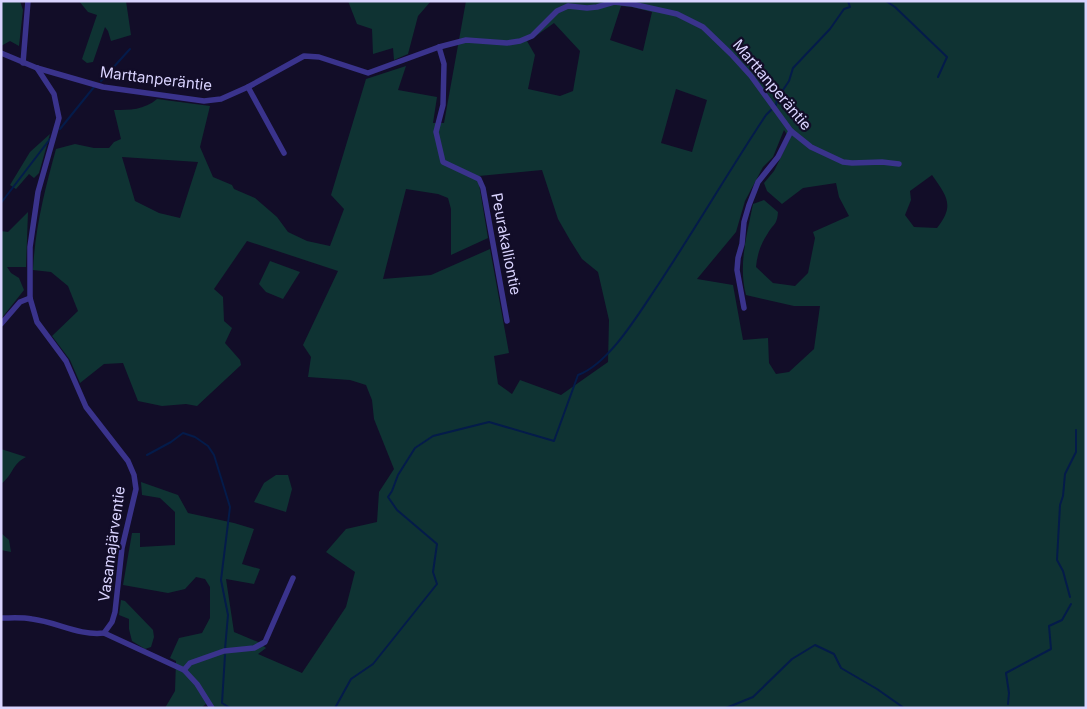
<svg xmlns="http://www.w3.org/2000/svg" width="1087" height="709" font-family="Inter,sans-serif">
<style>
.green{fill:#0f3333;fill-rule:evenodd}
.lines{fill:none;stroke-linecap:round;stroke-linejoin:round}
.stream{stroke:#041b4a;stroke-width:2}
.street{stroke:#3a338c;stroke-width:5.5}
.labels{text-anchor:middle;stroke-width:4.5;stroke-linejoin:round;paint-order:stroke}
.street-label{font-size:15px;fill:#dad4ff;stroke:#120d28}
</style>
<rect width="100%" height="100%" fill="#120d28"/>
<g class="green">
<path d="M1,1H20L23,10L19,46L10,41L1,46Z"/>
<path d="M79,1H126L131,35L111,41L108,31L105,27L93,62L87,63L82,59L97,15L88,12Z"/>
<path d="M348,1H431L418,16L408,54L394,60L393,48L373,54L372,29L357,24Z"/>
<path d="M466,1H1086V708H209L206,704L201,708H165L175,691L176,661L170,658L179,638L202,633L210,618V587L205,579L196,577L185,589L168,593L123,585L132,533H140V547L175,545V512L160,498L142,495L141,482L178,495L188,513L234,523L254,529L242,564L260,569L254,584L226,579L234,632L258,642L266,648L258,654L302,673L346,607L355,572L326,552L346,529L377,522L379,492L394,469L374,419L372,400L366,385L350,380L308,377L311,357L303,345L338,271L247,241L214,289L223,297L224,321L232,328L225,343L240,360L241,365L197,406L186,404L162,406L138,401L123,363L104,364L80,383L70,360L52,336L78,311L68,286L51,272L33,270C35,228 45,189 56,149L75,144L94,148H109L114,142L121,139L114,110C130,110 144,110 157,99L210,106L200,147L213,177L232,185L234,189L255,198L277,217L288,232L307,241L330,246L344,209L331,195L366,79L406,66L398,90L437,97L433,123H444ZM621,6L632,7L652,12L643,51L610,40ZM554,23L580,51L573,91L560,96L528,89L535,55L527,41L533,38ZM676,89L707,100L692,152L661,143ZM784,130L790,139L774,171L764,183L767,191L782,204L803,188L836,183L839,197L849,216L813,232L815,238L808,273L795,286L773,283L756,267C757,255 761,243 768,233C774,223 777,225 778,212L764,200L753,204C747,234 738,265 746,295L794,306H820L814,349L789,372L776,374L769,363L768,338L743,340L733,285L697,279L736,232L745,201L763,167L773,157ZM122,157L198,162L180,218L159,213L135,201ZM542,170L558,219L570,240L582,259L598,272L609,320L608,362L561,395L520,380L512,394L498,384L494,356L509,353L490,249L431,275L383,279L406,189L438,194L448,198L451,209V255L488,238L479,184V176ZM932,175C947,196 955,206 937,228L914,227L905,215L911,200L910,191Z"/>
<path d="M50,134L39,173L34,178L29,174L16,189L10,185L30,152Z"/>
<path d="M28,212L26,267H7L11,273L19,278L24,290L1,319V231L8,232Z"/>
<path d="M270,261L300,272L283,299L266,292L259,284Z"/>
<path d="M1,449L26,457C11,465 14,474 1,484Z"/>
<path d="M276,475H288L292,489L286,512L254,502L264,483Z"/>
<path d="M1,533L9,540L11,552L1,550Z"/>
<path d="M121,600L125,601L153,630L154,637L151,647L145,649L132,641L129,629V619L119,615Z"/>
</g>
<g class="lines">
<g class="stream">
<path d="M886,1L895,7L947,57L938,77"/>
<path d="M101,81L130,49"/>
<path d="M776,105L777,99L789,81L793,68L830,29L844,9L850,7L848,1"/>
<path d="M60,129L94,87"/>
<path d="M1,203L50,139"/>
<path d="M147,455L171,442L183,433L195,437L208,446L214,455L230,507L221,580L228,615L225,649"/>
<path d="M1070,597L1063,571L1057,560L1060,505L1063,496L1065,474L1076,452V430"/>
<path d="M225,655L222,703L230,708"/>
<path d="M1008,704L1009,693L1006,673L1051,649L1049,626L1062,620L1071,604"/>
<path d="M335,708L351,679L373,664L437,584L433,572L437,544L397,510L388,497L392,491L398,475L415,448L433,436L489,422L554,441L578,375C610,363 639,313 658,285C695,229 729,171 766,115L771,110"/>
<path d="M726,708L753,697L792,659L815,645L834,654L841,668L877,689L904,708"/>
</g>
<g class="street">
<path d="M439,47L444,64L443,105L436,132L443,162L479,179L483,188L507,321"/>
<path d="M1,53L37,68L103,87L204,101L221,99L248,87L304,56L319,57L368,73L439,47L466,40L507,43L520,41L532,36L557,11L568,6L587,8L597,7L614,2L632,4L677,14L703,27L731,54L751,76L791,131L811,147L843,162L852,163L882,162L899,164"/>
<path d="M23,63L28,1"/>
<path d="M248,87L284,153"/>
<path d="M744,308L737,270L738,258L742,244L744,222L749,205L758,182L778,157L791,131"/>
<path d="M1,324L20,302L30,298"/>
<path d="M1,618C11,618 22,617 32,619C57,622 79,636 104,633L112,622L115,612L122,548L136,489L134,475L128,461L86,407L66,361L37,322L30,298V247L38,192L59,118L54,94L37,68"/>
<path d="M104,633L184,670L197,684L212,708"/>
<path d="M184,670L190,663L224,651L254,648L265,642L293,578"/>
</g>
</g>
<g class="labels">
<g class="street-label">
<text transform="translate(156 79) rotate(7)" y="5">Marttanperäntie</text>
<text transform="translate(772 85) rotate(50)" y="5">Marttanperäntie</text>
<text transform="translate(506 244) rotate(79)" y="5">Peurakalliontie</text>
<text transform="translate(112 544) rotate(-82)" y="5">Vasamajärventie</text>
</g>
</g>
<rect width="1087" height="709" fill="none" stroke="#dad4ff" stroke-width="5"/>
</svg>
